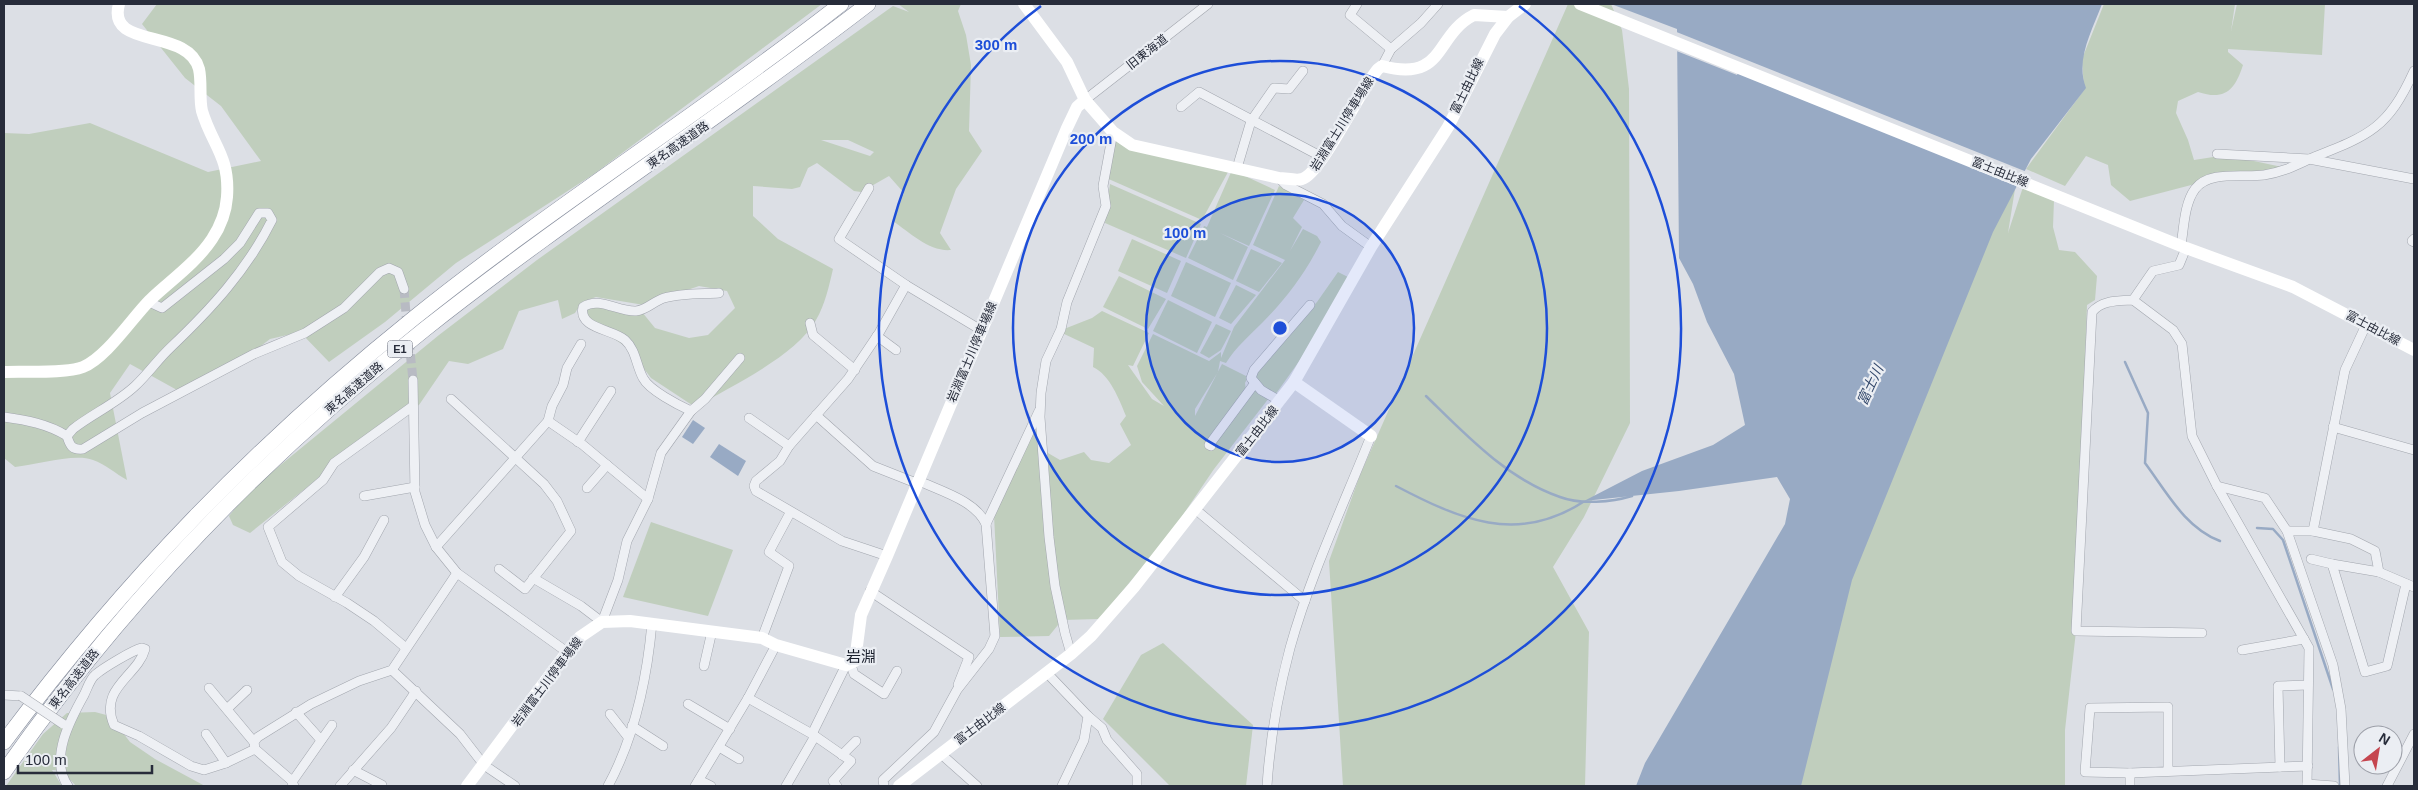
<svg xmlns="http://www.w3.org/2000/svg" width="2418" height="790" font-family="Arial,'Noto Sans JP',sans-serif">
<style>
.green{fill:#c0cebd;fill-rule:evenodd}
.water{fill:#98aac4}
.pier{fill:#dcdfe5}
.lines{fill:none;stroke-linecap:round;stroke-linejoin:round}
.stream{stroke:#98aac4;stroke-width:2.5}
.street-tunnel{stroke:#b8bbc3;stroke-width:9;stroke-dasharray:9 4.5;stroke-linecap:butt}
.street-casing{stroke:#a2a6ae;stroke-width:10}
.highway-casing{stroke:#848b9b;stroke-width:16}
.street{stroke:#eef0f4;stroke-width:9}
.secondary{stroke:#fff;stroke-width:12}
.highway{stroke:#fff;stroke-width:15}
.street-bridge-casing{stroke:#a2a6ae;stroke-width:10;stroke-linecap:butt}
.street-bridge{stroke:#eef0f4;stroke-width:9}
.ring{fill:none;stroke:#1d4ed8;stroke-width:2.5}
.labels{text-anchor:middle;stroke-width:4.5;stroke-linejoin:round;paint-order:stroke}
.shield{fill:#ebeef3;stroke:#626672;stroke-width:1}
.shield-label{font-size:11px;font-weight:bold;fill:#272c3a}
.street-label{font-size:12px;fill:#272c3a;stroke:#ebeef3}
.water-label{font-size:14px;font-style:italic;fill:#33486b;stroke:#ebeef3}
.quarter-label{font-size:15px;fill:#191e2b;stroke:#ebeef3}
.centre{fill:#1d4ed8;stroke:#ebeef3;stroke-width:2.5}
.ring-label{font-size:15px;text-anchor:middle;font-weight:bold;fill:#1d4ed8;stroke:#ebeef3;stroke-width:4.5;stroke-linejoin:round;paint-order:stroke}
</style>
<rect width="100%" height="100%" fill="#dcdfe5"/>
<g class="green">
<path d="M157,4H822L594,174L456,263L385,322L329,362L300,332L270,339L248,356L177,390L130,364L110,393L127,480C116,474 105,464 93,460C74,453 37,465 15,467L4,458V133L29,134L90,123L208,172L261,161L221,106L185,78L142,24Z"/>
<path d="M898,4H961L958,11L966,35L971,65L969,131L982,151L956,189L940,233L951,250C930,252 910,233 893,221L904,193L889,176L861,192L854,191L817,163L808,168L800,187L792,189L753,186V216L778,239L833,269C829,286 825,305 816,320C796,356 730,387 695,407L651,378L628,348L579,316L588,303L642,312L655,328L689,338L708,335L735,308L727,291L699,286L644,305L596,297L582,302L575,313L562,319L558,300L519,311L503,349L468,364L449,361L419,405L373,429L321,476L250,533L233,525L229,516L250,490L439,335L537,260L893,6L909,12ZM821,140H848L874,152L870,156Z"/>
<path d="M1568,4H1611L1622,30L1629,89L1630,423L1584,517L1553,567L1589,632L1585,786H1343L1329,561L1360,475Z"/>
<path d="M2104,4H2235L2231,31L2237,4H2325L2322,55L2228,49V52L2243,65C2235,90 2225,101 2198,92L2178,101L2176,113L2188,140L2194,160L2226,155L2282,167L2195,184L2130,201L2111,185L2108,165L2086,156L2065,186L2026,169L2084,90L2082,59Z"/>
<path d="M1115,138L1228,172L1202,220L1104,177Z"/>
<path d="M1232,170L1275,190L1249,246L1220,233L1248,247L1233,280L1188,258L1204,226L1207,227Z"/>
<path d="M1110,184L1201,224L1186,258L1105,223Z"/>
<path d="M1279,186L1304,200L1293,218L1302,227L1290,251L1303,229L1317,236L1321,242C1306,272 1286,299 1262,323C1249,336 1236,347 1226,363L1220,361L1218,372L1195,409V416L1222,364L1248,377L1245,383L1246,391L1252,388L1253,371L1317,302L1338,272L1350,278L1300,360L1275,395L1264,386L1260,393L1269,398L1214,469L1170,534L1099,619L1062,620L1049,636L1000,637L994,515L1032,425L1048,453L1060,460L1084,452L1091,460L1109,463L1131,445L1120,424L1126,416C1119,399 1110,375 1093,367L1094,348L1062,333L1064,329L1092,318L1102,311L1149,333L1133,366L1128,365L1152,399L1164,406L1142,382L1137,366L1153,334L1209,361L1221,352V358L1234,327L1285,260L1253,245Z"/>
<path d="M2023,187L2054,200L2053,227L2059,250L2075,252L2097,276L2095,300L2087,305L2076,631L2065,730V786H1792L1822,674L1918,366L2015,189L2008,233Z"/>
<path d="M1132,239L1181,261L1167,293L1118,271Z"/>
<path d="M1251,249L1282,263L1259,292L1236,281Z"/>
<path d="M1186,262L1231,283L1215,317L1171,296Z"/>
<path d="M1119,276L1166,299L1148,329L1103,307Z"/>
<path d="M1236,285L1256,295L1231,324L1219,318Z"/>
<path d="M1168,300L1212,322L1197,353L1153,331Z"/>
<path d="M1216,324L1231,331L1221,350L1209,358L1200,353Z"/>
<path d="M651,522L733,550L708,616L623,597Z"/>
<path d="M1163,643L1253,725L1246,786H1170L1103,719L1141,655Z"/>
<path d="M95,712L110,716L130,742L155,759L205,786H76L62,771L52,770L62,786H6L43,734L67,713Z"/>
</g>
<g class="water">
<path d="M1611,4H2102C2092,31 2075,60 2086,88L2031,159L1993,232L1852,580L1801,786H1636L1645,763L1785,524L1790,499L1777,477L1679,491L1584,501L1642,471L1713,445L1745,425L1734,374L1707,322L1693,284L1679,258L1677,29Z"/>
<path d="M693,420L705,428L693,444L682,437Z"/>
<path d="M719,444L746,461L738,476L710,457Z"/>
</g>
<path class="pier" d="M1674,31L2027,172L2019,186L1738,73L1737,75L1674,50Z"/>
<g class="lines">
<g class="stream">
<path d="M2125,362L2148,413L2145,463C2166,491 2185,528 2220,541"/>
<path d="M1426,396C1465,434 1507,479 1560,497C1581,505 1612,502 1632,496"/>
<path d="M1396,486C1459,519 1517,545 1583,502"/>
<path d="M2257,528L2273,529L2283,540L2333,689"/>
<path d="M2339,747L2340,786"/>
</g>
<g class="street-tunnel">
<path d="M404,289L407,326"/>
<path d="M409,341L413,380"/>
</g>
<g class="street-casing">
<g id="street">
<path d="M1357,4L1350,15L1391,49"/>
<path d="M1382,66L1391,49L1421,23L1438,4"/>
<path d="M1085,100L1208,4"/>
<path d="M1181,107L1199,92L1322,157"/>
<path d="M2217,154L2309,159L2414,179"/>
<path d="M1237,168L1251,121L1274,88L1289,89L1303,71"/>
<path d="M1279,178L1286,185L1323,204L1342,226L1371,247"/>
<path d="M869,188L839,239L906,285L981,330"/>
<path d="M2414,239L2412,241L2414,242"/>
<path d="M2181,245C2184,228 2184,204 2195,189C2209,170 2243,178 2264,175C2284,172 2296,165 2314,157C2370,135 2388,128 2414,71"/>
<path d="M2133,300L2153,271L2179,265L2186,248"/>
<path d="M149,302L162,308L224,259L240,243L259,213H268L272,220C247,270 211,309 171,347C158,359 148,374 135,386C117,403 92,414 73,429L67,436C70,446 72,450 83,449L142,413L254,354L305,333L344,308L380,272L389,268L398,272L404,289"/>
<path d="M810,323L813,335L855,370"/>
<path d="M877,336L896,350"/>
<path d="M413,380L415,492L425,525L436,547L457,573L567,652"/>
<path d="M451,399L544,484L557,501L571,531L525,589L499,569"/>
<path d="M1280,401L1261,390L1251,378L1254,370L1310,305"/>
<path d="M691,411L705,399L740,358"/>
<path d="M816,415L873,466L916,483"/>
<path d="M4,417C26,420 48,424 67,436"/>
<path d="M749,418L789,446"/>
<path d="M548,421L583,445L648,499"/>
<path d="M2333,427L2414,450"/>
<path d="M578,442L611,391"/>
<path d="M1211,446L1209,445L1255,383"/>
<path d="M2217,486L2265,498L2287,531L2333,665L2341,709L2345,786"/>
<path d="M587,488L607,465"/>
<path d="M364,496L415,487"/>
<path d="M1195,509L1305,601"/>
<path d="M986,524L1039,411"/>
<path d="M2287,531H2313L2345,370L2366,325"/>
<path d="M2313,531L2351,539L2375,551L2379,572L2414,587"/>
<path d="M436,547L548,421L552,406L563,385L567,368L581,344"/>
<path d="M887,556L842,541L756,491L754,486L756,481L780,461L789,446L848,379L879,333L906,285"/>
<path d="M2311,559L2332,564"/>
<path d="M2379,572L2332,564L2365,672L2387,666L2406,584"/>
<path d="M533,578L581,606L602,622L618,580L627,541L648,499L661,453L691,411C678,405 649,390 643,378C636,365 636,350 625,340C613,329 578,329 583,307C599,296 618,312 636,311C647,310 654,301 664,298C682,293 701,294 719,293"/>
<path d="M870,591L969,657L958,685"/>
<path d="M335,597L364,557L384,520"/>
<path d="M2202,633L2076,631L2092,312C2102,300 2118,301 2133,300L2173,330L2182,344L2192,436L2217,486L2309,648L2307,786"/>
<path d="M762,638L789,566L769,552L790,513"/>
<path d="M406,648L374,621L347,603L299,576L282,562L268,527L323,480L334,463L413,406"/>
<path d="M2242,650L2304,639"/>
<path d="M1071,654L1065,633L1055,586L1049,537L1040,417L1041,393L1046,361L1061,329L1067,302L1106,206L1103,186L1113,132"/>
<path d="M851,665L854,674L884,694L897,671"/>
<path d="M704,666L712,631"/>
<path d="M392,670L460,734L484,765L515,786"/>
<path d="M1047,673L1088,716L1084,740L1062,786"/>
<path d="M209,688L254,742"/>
<path d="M4,695L21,696"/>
<path d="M748,698L812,734L846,665"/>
<path d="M688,704L730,729"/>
<path d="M228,708L247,690"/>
<path d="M296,712L321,740"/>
<path d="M610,714L628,737"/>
<path d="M1088,716L1102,728L1107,740L1137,774V786"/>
<path d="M632,726L663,746"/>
<path d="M206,734L226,763"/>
<path d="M815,736L851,761L833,781L837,786"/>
<path d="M719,747L739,759"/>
<path d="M941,754L977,786"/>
<path d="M842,755L856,741"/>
<path d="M2280,767L2278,686L2308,685"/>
<path d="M353,770L382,785"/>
<path d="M2168,770V707L2090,708L2085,772L2130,773L2308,766"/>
<path d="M2130,773V786"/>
<path d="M699,780L711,786"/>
<path d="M292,782L332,725"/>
<path d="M2307,784L2334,786"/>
<path d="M68,786C49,759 70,720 84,695C87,689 90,679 95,675C103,668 133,650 142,648L145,649C138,676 98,688 114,725L139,736L191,766L204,770L226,763L255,749"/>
<path d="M294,786L291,780L255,749L254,742L258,737L311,704L359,681L392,670L457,573"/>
<path d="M340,786L391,728L416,691"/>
<path d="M608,786C635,736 647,679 652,623"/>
<path d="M695,786L748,698L776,645"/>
<path d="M786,786L815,736L812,734"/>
<path d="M884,786L883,780L934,732L957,690L989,649L995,636L986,524C975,500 940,491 917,480"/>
<path d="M1267,786C1270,740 1278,693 1290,648C1310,576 1343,506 1371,436"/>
<path d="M2387,786L2414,734"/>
</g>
</g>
<g class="highway-casing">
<g id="highway">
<path d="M4,742C125,580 256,445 414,318C552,207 702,113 841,4"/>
<path d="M4,772C121,605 265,455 425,329C569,215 723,116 868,4"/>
</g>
</g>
<use href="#street" class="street"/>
<g class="secondary">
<path d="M1024,4L1067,62L1085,100L1113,132L1132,145L1279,178C1286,178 1296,181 1302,179C1321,174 1361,88 1378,69L1382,66C1446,83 1434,35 1474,15L1508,17"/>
<path d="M1580,4L2186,248L2293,287L2414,350"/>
<path d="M4,372C24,371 65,374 83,367C106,358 132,318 150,300C170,281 196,263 212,239C220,227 226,211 227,197C230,156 212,145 202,111C199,98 202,83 199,69C188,27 106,50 119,4"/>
<path d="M1294,382L1371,436"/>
<path d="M467,786L567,652L580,637L602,622L630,621L762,638L776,645L846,665L855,661L861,615L887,556L1067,128L1077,107L1085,100"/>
<path d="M899,786L1071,654L1091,636L1134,587L1294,382L1371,247L1448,127L1495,34L1508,17L1525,4"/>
</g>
<use href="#highway" class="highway"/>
<g class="street-bridge-casing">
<path id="street-bridge" d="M21,696L63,724"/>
</g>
<use href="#street-bridge" class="street-bridge"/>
</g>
<circle cx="1280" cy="328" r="134" fill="#1d4ed8" fill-opacity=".12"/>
<g class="ring">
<circle cx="1280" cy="328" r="134"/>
<circle cx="1280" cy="328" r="267"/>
<path d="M1519 6A401 401 0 1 1 1041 6"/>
</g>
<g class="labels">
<rect class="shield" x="387.5" y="340.5" width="25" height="17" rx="4"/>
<g class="shield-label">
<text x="400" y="353">E1</text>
</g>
<g class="street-label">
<text transform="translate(1147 52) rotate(-38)" y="4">旧東海道</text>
<text transform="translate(1467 86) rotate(-64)" y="4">富士由比線</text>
<text transform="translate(1342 124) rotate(-58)" y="4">岩淵富士川停車場線</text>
<text transform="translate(678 145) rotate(-35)" y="4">東名高速道路</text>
<text transform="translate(2000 172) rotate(22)" y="4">富士由比線</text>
<text transform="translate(2373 328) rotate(28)" y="4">富士由比線</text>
<text transform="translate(972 352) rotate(-67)" y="4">岩淵富士川停車場線</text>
<text transform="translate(354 388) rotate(-41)" y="4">東名高速道路</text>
<text transform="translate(1257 431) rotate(-52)" y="4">富士由比線</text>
<text transform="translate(74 679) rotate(-52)" y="4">東名高速道路</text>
<text transform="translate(547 682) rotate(-53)" y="4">岩淵富士川停車場線</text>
<text transform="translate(980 724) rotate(-37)" y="4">富士由比線</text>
</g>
<g class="water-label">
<text transform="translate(1870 385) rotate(-65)" y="5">富士川</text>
</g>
<g class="quarter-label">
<text x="861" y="662">岩淵</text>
</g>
</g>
<circle cx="1280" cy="328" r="8" class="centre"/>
<g class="ring-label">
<text x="996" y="50">300 m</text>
<text x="1091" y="144">200 m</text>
<text x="1185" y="238">100 m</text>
</g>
<rect width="2418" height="790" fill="none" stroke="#272c3a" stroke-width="10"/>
<g transform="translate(2378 750) rotate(31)"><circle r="24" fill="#ebeef3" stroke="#9da0a9"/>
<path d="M0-4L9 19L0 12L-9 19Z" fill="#c5464f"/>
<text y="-8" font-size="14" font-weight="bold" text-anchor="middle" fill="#272c3a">N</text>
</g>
<path d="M18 765v8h134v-8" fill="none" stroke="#272c3a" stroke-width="2.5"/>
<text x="25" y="765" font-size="15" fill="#272c3a" stroke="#ebeef3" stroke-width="4" paint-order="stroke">100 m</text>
</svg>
